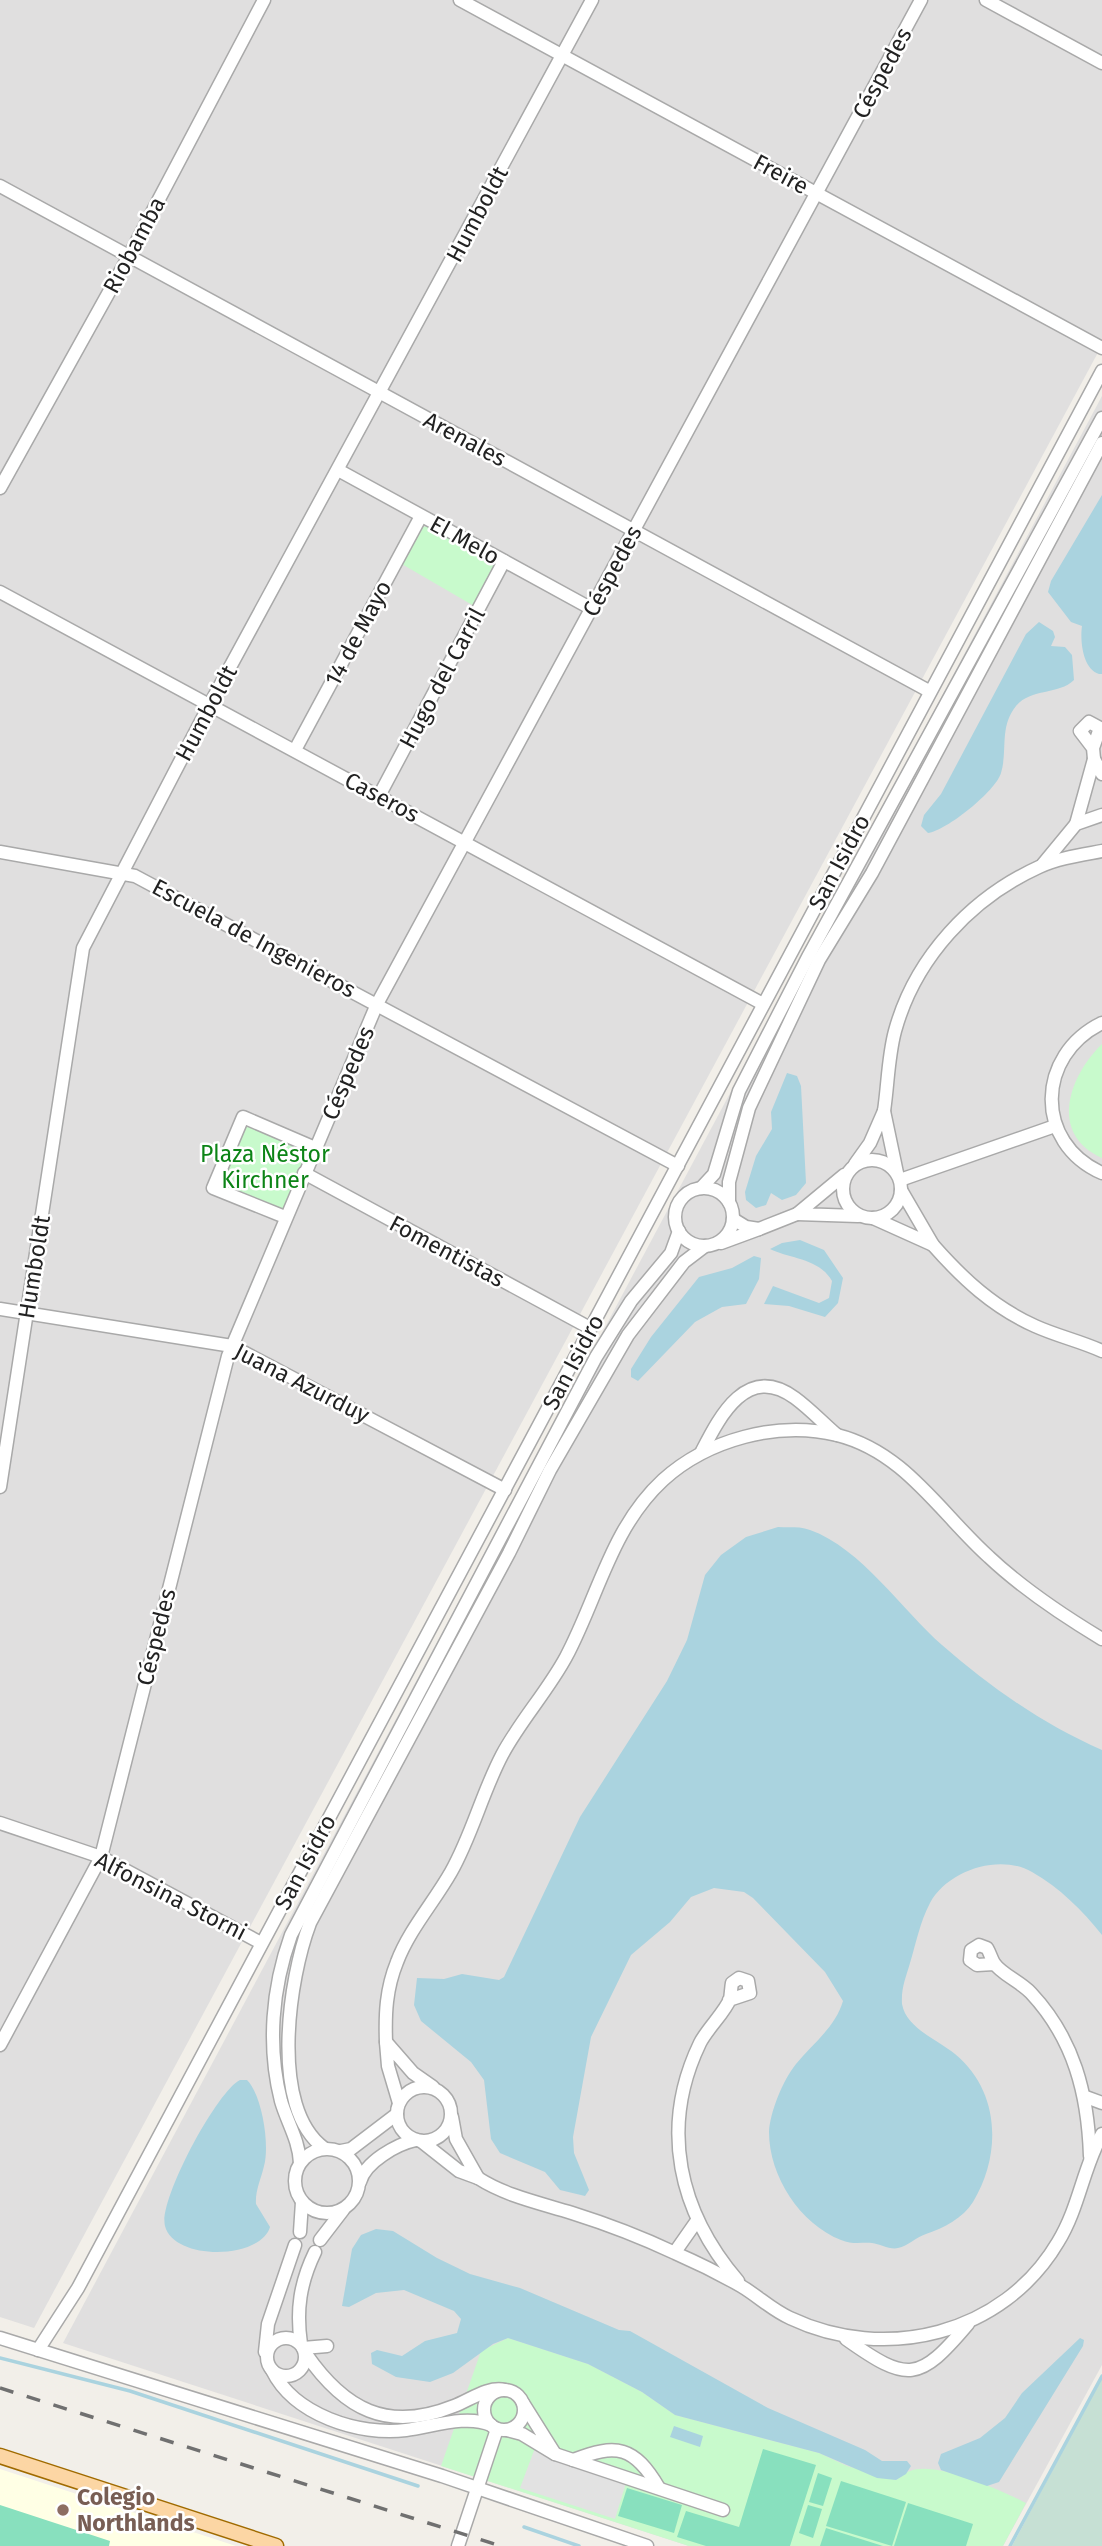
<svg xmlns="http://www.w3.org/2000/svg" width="1102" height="2546" font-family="'Fira Sans',sans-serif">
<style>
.residential{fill:#e0dfdf}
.education{fill:#ffffe5}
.wetland{fill:#c6e0d4}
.park{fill:#c8facc}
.pitch{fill:#88e0be}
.parking{fill:#e2e2e2}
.water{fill:#aad3df}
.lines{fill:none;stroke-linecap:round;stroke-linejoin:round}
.stream{stroke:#aad3df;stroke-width:3.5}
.minor-casing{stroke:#a9a9a9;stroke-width:15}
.major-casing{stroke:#a06b00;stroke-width:17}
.minor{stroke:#fff;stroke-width:12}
.major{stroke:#fcd6a4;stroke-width:14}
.rail{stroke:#707070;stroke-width:3.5;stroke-dasharray:14 14;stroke-linecap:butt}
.education-dot{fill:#8d6e63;stroke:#fff;stroke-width:2.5}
.labels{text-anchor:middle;stroke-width:5;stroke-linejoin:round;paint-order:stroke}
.street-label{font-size:23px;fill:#222;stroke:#fff}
.park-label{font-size:23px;fill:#0c8416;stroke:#fff}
.education-label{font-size:23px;font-weight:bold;fill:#785e54;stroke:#fff;text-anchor:start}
</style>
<rect width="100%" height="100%" fill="#f2efe9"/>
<g class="residential">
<path d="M0,0H1102V345L34,2328L0,2317Z"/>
<path d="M1102,396V2365L1003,2546H689L63,2343Z"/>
</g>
<path class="education" d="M0,2469L236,2546H0Z"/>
<path class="wetland" d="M1102,2377V2546H1012Z"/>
<g class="park">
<path d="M430,526L493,563L496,569L474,606L400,563L421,527Z"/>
<path d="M1102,1044V1158C1048,1134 1069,1076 1102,1044Z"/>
<path d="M247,1124L309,1150L283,1211L221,1185Z"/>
<path d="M508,2338L588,2364L642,2392L675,2415L819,2453L847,2466L896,2480C900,2478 906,2472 910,2471C935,2460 1003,2491 1026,2503L1003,2546H689L441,2466L481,2351Z"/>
</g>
<g class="pitch">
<path d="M763,2449L816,2465L790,2546H706L677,2537L686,2511L739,2527Z"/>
<path d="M818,2473L832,2478L823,2506L809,2502Z"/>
<path d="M841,2481L906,2502L892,2546L826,2526Z"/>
<path d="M627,2488L682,2505L674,2533L618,2516Z"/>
<path d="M908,2503L973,2524L966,2546H894Z"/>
<path d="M0,2505L110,2541L109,2546H0Z"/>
<path d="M808,2505L822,2509L813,2538L799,2533Z"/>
<path d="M826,2528L883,2546H820Z"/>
</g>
<path class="parking" d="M535,2448L626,2483L615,2519L520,2488Z"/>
<g class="water">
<path d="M1102,495V674H1099C1082,669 1080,639 1082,626L1071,622L1048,592L1051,581Z"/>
<path d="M1039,622L1053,631L1055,637L1051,646L1065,647L1072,655L1074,680C1059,695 1031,688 1016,706C999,727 1008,750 1001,773C996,791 946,831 928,833L921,826L924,815L941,794L1026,634Z"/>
<path d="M787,1073L797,1076L801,1086L806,1183L796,1195L782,1200L771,1193L766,1205L756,1208L746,1200L745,1192L756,1156L772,1129L771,1112Z"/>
<path d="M800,1240L824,1250L843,1278L838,1303L825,1317L789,1306L764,1304L773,1286L819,1303L829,1298L832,1281C819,1258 790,1259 770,1249L782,1243Z"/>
<path d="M754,1256L761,1258L759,1279L746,1304L722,1307L695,1322L638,1381L631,1377V1369L651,1337L699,1277L732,1268Z"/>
<path d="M778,1527C788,1528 800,1526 810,1530C861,1548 902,1610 942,1645C990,1687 1044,1725 1102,1750V1935C1082,1910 1060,1888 1032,1872C999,1853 947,1871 930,1903C920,1922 916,1943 910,1963C906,1977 901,1988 902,2004C906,2028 938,2040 955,2054C1000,2091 1002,2154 973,2202C963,2218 944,2228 926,2234C916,2237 908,2246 898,2248C890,2250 880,2244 872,2243C862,2242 853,2245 841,2240C800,2224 769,2176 769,2132C770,2112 783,2080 796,2064C812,2044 835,2028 843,2001L825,1972L753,1898L744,1892L714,1888L691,1897L670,1922L631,1955L591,2037L573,2137L574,2153L589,2190L585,2196L560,2190L545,2172L500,2153L491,2139L484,2080L471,2062L421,2021L414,2005L417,1978L444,1979L462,1974L499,1980L504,1977L580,1817L667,1681L687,1640L705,1575L721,1555L746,1537Z"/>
<path d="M240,2080H247C262,2095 270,2145 264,2166C261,2179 255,2191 256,2204L270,2227C260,2260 174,2261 165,2226C158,2201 217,2091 240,2080Z"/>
<path d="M376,2229L393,2231L437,2258L470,2274L520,2288L619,2330L630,2331L768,2408L865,2450L882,2461H907L911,2466L906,2474L896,2480L877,2478L819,2453L675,2415L642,2392L588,2364L508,2338L493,2344L453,2373L430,2382L396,2377L372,2364L371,2353L377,2350L402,2356L425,2341L457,2333L461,2319L454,2311L404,2290L376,2293L349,2307L342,2306L352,2249L361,2235Z"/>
<path d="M1080,2338L1084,2340L1083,2346L999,2482L987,2486L941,2470L938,2463L941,2454L980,2438L1005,2418L1022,2393Z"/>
<path d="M674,2426L703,2436L700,2447L670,2437Z"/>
</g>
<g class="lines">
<g class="stream">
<path d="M0,2358L130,2391L418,2486"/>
<path d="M524,2527L579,2546"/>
<path d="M1010,2546L1102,2376"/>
</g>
<g class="minor-casing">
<g id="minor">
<path d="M460,0L1102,348"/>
<path d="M986,0L1102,63"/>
<path d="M0,186L929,691"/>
<path d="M338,470L592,609"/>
<path d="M0,488L129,256L264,0"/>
<path d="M0,592L763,1004"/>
<path d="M1093,748L1100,728L1089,722L1080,731L1093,748L1094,759"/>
<path d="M295,750L421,516"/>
<path d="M379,796L504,561"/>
<path d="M1076,824L1094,759L1102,774"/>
<path d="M0,852L135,876L678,1166"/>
<path d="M1043,864L1076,824L1102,815"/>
<path d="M1102,1023C1036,1055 1034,1143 1102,1173"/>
<path d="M884,1111C888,1084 888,1057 895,1031C915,958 971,898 1039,867C1059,858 1081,855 1102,851"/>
<circle cx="872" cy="1189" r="29"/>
<path d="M855,1164L870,1143L884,1111L897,1173"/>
<path d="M304,1173L590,1328"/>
<path d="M844,1175L797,1214L858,1216"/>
<path d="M900,1180L1055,1126"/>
<circle cx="704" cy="1217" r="29"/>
<path d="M701,1188L714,1174L739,1091L809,955L1102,418"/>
<path d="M729,1202V1182L749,1108L819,960L872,873L1102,443"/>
<path d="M285,1217L213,1188L243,1117L315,1148"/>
<path d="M873,1218L933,1245L901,1190"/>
<path d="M759,1229L797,1214"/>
<path d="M721,1243L759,1229L746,1227L733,1219"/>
<path d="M933,1245C963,1279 993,1307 1035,1326C1057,1336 1080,1341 1102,1351"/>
<path d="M0,1309L232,1346L505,1490"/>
<path d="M702,1451C720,1416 747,1363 795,1398C810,1409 823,1423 837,1435"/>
<path d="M0,1487L83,948L210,704L592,0"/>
<path d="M0,1823L101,1857L261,1943"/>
<path d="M994,1964L977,1965L970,1960L971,1950L979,1945L987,1948C990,1953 991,1958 994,1963C1001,1974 1021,1982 1031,1993C1074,2039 1088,2094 1090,2156"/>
<path d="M729,2000L750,1993L748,1981L739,1978L732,1983C731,1988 731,1994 730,1999C725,2012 707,2029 700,2043C659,2128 679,2212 738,2281"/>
<path d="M386,2042C385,2014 386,1989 397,1962C409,1930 434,1902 451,1872C472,1835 482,1793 502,1755C520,1721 547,1692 566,1657C598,1597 611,1528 663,1480C707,1440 778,1420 837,1435C905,1452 940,1513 989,1557C1023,1589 1062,1615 1102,1639"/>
<path d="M0,2045L101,1857L228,1356L377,1004L921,0"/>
<circle cx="424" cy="2114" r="27"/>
<path d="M1086,2097L1102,2103"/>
<path d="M399,2103L388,2066L386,2042L413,2073L433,2087"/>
<path d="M421,2141L459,2171L478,2178L456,2139L452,2117"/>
<path d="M324,2148C269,2108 289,1978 310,1923L509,1553L550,1470L628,1335L684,1262L705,1246"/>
<circle cx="327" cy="2181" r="32"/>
<path d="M341,2151L351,2149L397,2114"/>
<path d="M300,2163C299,2140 287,2122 281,2101C267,2046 272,1988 291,1935L596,1357L631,1301L671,1253L679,1231"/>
<path d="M478,2178C506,2196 540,2203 572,2213C607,2224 641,2237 675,2253C698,2263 720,2274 741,2286C758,2296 772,2310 790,2318C885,2363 1003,2335 1058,2242C1079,2208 1083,2168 1102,2134"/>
<path d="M360,2182C365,2162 397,2144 416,2140"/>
<path d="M300,2232L302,2202"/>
<path d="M320,2240L343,2210"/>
<path d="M675,2252L696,2222"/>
<circle cx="286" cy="2357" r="19"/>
<path d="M0,2338L442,2476L647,2546"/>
<path d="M846,2339C908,2383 919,2382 968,2324"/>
<path d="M301,2344C296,2310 300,2283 315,2252"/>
<path d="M303,2348L327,2346"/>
<path d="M38,2350L78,2288L1102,371"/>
<path d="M265,2352L268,2324L295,2245"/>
<path d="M306,2354C344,2409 387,2433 454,2406C470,2400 488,2386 505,2390"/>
<path d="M272,2370C294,2415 359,2436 406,2430C432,2427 466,2414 491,2425"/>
<circle cx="504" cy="2410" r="20"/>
<path d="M507,2430L522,2434L555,2454L523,2403"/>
<path d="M555,2454L723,2510"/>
<path d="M573,2460C617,2443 634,2446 659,2488"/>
<path d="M458,2546L497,2429"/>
</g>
</g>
<g class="major-casing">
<path id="major" d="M0,2456L276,2546"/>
</g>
<use href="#minor" class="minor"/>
<use href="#major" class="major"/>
<path class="rail" d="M0,2388L501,2546"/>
</g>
<circle class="education-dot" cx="63" cy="2510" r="7"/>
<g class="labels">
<g class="street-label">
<text transform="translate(882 73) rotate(-62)" y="8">Céspedes</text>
<text transform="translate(781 174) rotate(28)" y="8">Freire</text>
<text transform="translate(477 214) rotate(-62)" y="8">Humboldt</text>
<text transform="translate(134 245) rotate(-62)" y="8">Riobamba</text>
<text transform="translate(465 439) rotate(28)" y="8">Arenales</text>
<text transform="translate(465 540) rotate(29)" y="8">El Melo</text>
<text transform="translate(612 571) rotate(-62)" y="8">Céspedes</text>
<text transform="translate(358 633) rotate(-62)" y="8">14 de Mayo</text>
<text transform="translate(442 678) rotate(-62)" y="8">Hugo del Carril</text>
<text transform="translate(206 713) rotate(-62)" y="8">Humboldt</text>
<text transform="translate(382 797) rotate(28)" y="8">Caseros</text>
<text transform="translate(839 862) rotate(-62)" y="8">San Isidro</text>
<text transform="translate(254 938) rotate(28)" y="8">Escuela de Ingenieros</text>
<text transform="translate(348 1073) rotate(-67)" y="8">Céspedes</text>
<text transform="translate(447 1251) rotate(28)" y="8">Fomentistas</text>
<text transform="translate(34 1267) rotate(-81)" y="8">Humboldt</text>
<text transform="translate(573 1362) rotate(-62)" y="8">San Isidro</text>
<text transform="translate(302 1383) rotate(27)" y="8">Juana Azurduy</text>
<text transform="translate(156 1637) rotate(-76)" y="8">Céspedes</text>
<text transform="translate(305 1862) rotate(-62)" y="8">San Isidro</text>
<text transform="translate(171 1896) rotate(27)" y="8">Alfonsina Storni</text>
</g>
<g class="park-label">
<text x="265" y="1162">Plaza Néstor<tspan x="265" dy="26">Kirchner</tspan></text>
</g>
<g class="education-label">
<text x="77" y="2505">Colegio<tspan x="77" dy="26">Northlands</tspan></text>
</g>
</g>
</svg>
